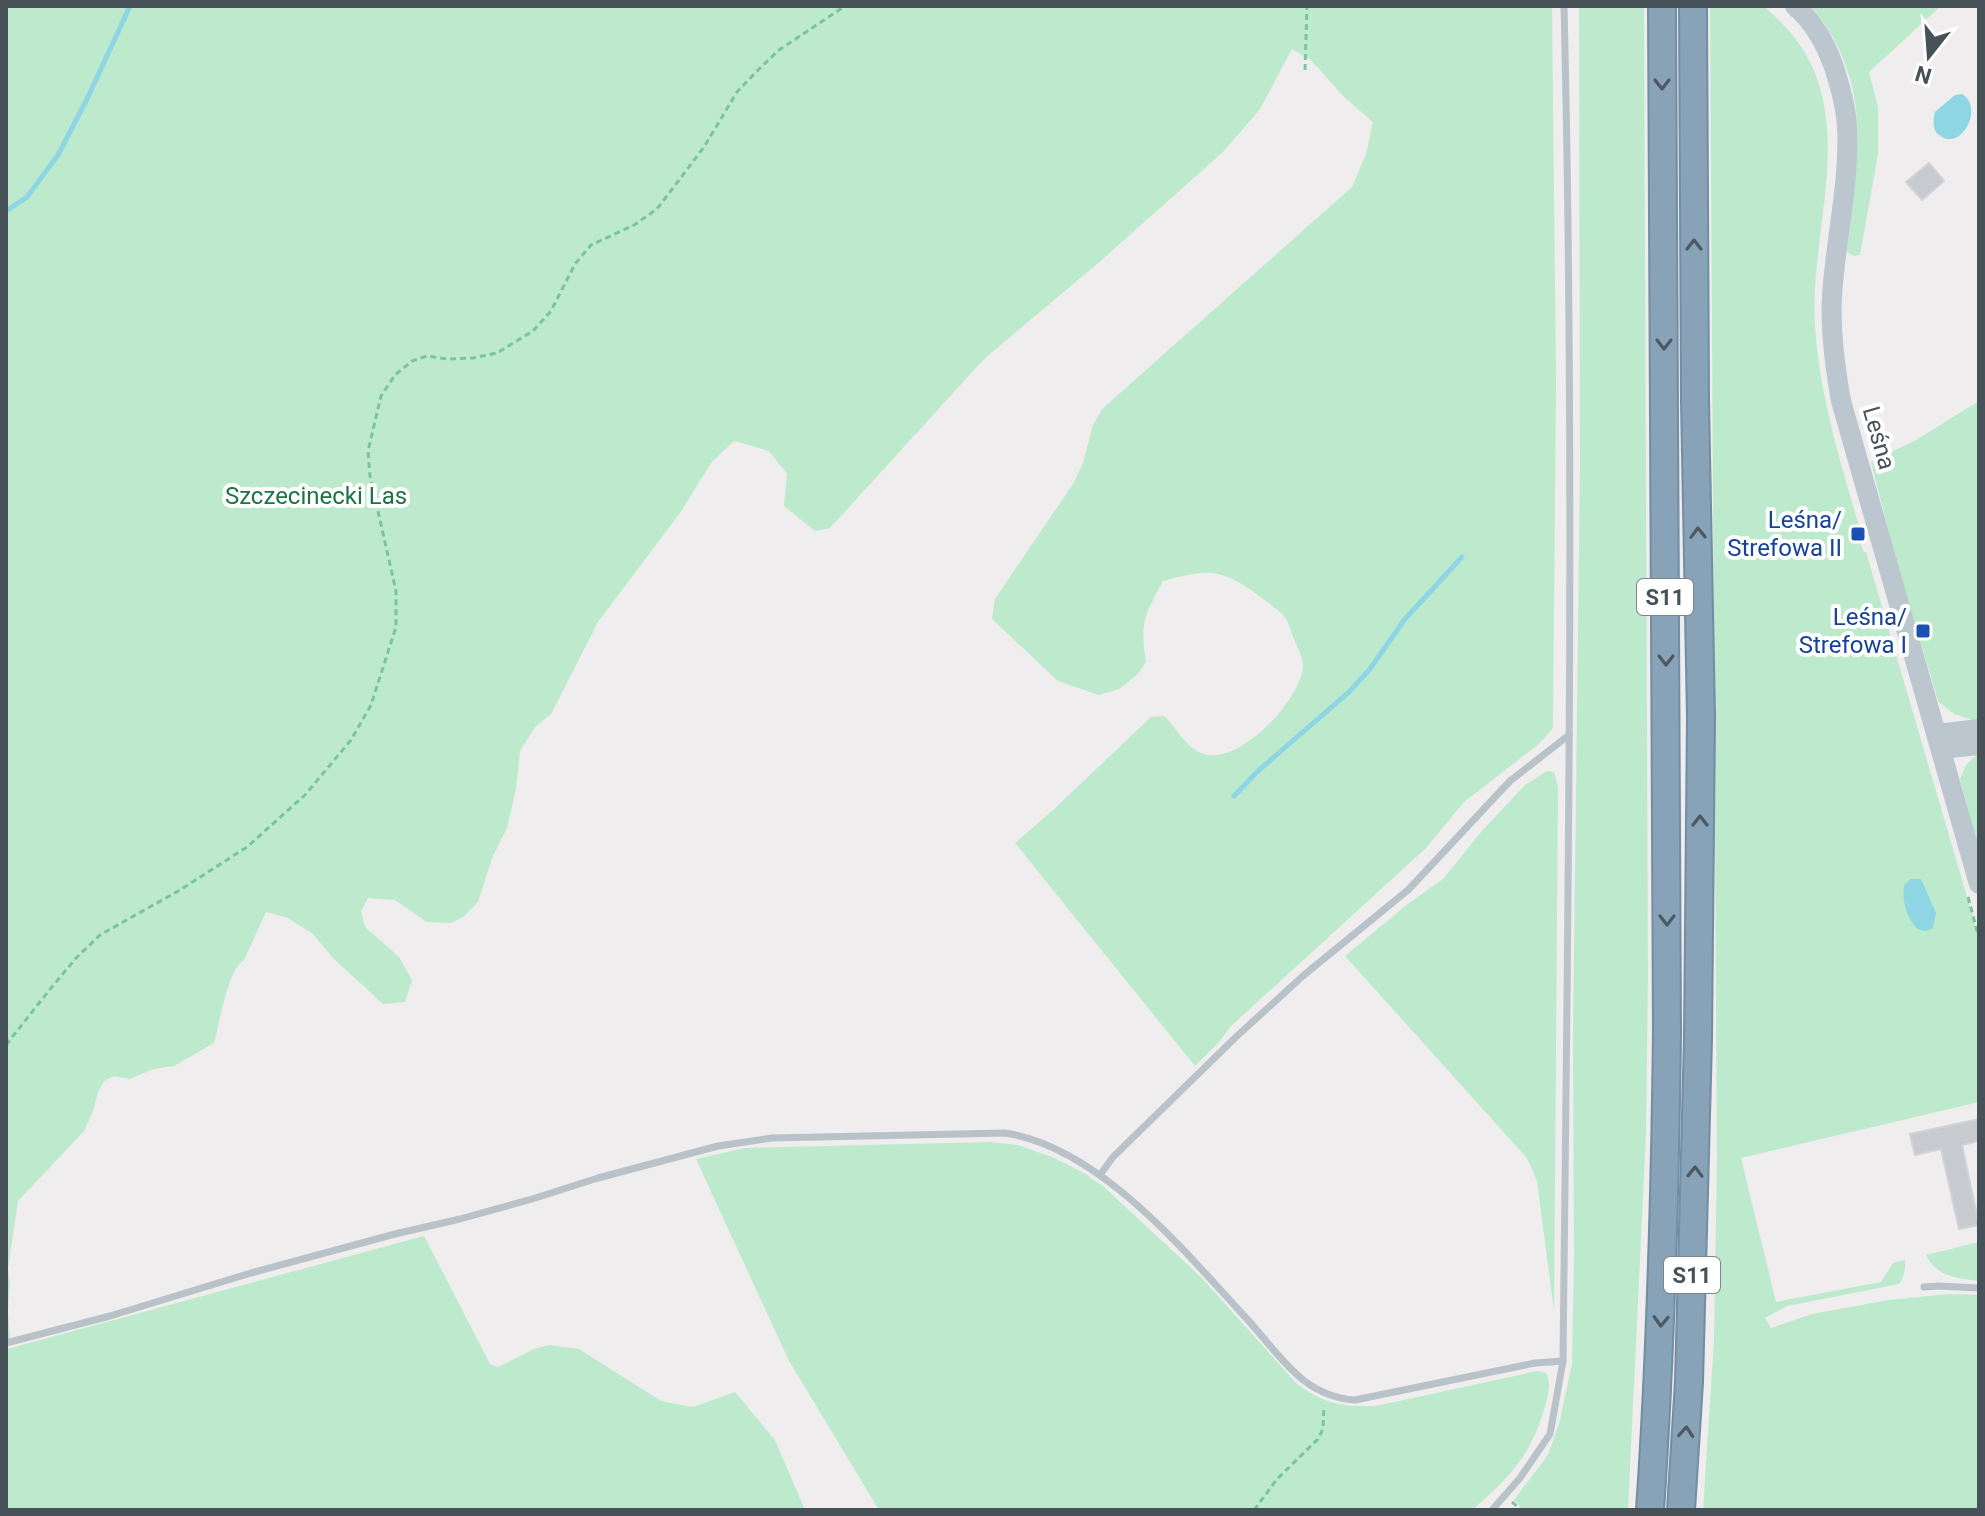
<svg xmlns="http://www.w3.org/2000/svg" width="1985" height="1516" font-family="Roboto,sans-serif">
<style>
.green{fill:#bdeacd}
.water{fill:#8ed6e4}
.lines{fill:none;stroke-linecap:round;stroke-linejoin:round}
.stream{stroke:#8ed6e4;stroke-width:5}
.building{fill:#c7cacf;stroke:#d1d3d8;stroke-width:2}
.highway-casing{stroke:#738da3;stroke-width:30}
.path{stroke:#79c59c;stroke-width:3;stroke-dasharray:6 4;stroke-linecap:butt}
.lane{stroke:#b9c2c8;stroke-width:7}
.secondary{stroke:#bbc6cf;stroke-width:20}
.highway{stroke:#88a2b8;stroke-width:26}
.oneway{stroke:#4d5962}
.transit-dot{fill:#1a4fb4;stroke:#fff;stroke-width:3}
.labels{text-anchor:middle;stroke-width:8;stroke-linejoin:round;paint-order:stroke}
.shield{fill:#fff;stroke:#7e858a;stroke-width:2}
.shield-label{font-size:22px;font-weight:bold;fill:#465158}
.street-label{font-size:24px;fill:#465158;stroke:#fff}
.park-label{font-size:24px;fill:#1e7344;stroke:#fff}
.transit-label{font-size:24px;fill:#164399;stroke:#fff;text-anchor:end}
</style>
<rect width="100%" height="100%" fill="#efeded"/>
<g class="green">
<path d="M6,6H1552L1556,381L1553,728L1539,744L1464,802L1426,848L1231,1026L1220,1041L1195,1066L1015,843L1052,811L1151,717L1164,716C1178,729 1185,748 1204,754C1240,765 1299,701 1303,668C1304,659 1297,647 1294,639C1291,632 1289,622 1284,616C1281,612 1274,608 1270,604C1254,592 1238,579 1218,574C1201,570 1179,577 1163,581C1144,616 1140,622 1146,662L1137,675L1119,689L1099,695L1058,681L992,619L995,599L1073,484L1083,463L1093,425L1102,409L1352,187L1366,154L1373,122L1343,96L1311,60L1292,49L1260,109L1223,152L1097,264L984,359L830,528L815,531L784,506L787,474L769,451L734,441L711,463L680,513L598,622L551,714L535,727L520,751L516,789L507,828L492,858L478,902L463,917L451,923L427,922L395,900L368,898L361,911L365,927L399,957L412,980L405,1002L383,1004L333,958L313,934L288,918L266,912L244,960C227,971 220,1022 214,1043L174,1066L153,1069L130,1079L114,1076L104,1081L98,1092L93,1111L84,1131L18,1201L8,1269L10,1283L8,1310L10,1337L7,1349L424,1236L490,1364L498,1367L534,1349L549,1345L579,1349L661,1401L693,1407L735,1392L775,1440L805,1510H6Z"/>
<path d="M1579,6H1644L1648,975L1646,1134L1628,1510H1523L1514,1500L1548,1455L1559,1424L1572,1364L1574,1257L1573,1039L1580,464Z"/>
<path d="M1710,6H1764C1782,22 1800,41 1810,62C1850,143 1809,241 1815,327C1820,400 1843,470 1863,540L1860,542L1864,552H1866L1979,938V1102L1741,1158L1776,1302L1881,1282L1893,1263L1905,1260C1906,1268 1904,1277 1899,1284L1787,1306L1765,1318L1771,1328L1812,1314L1889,1300L1948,1294L1979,1295V1510H1703L1714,1340L1717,1160Z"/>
<path d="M1811,6H1941L1869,72L1878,107V154L1860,255L1854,256L1847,252L1846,245C1858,155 1875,84 1811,6Z"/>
<path d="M1979,401V722L1954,714L1938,701L1893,549L1871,462L1916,440Z"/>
<path d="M1979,753V851L1960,779L1966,765Z"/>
<path d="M1547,771L1554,772L1558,787L1554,1311L1537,1181L1527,1158L1345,956L1408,904L1443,879L1481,832L1525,785Z"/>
<path d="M990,1142L1018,1145L1052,1157L1084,1173L1104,1187L1202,1278L1296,1383C1323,1404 1342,1407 1376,1406L1537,1371L1546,1373C1552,1385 1548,1396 1544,1409C1531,1456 1508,1479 1472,1510H879L789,1361L696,1159L745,1148Z"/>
<path d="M1979,1242V1281C1957,1278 1937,1277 1926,1255Z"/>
</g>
<g class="water">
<path d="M1962,94C1985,107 1961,153 1939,135C1932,130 1933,120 1935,112L1955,95Z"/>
<path d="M1911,879H1921L1936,913L1933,928L1926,931L1917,929C1906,916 1902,902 1904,885Z"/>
</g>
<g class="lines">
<g class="stream">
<path d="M6,211L27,197L58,155L88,97L130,6"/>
<path d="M1234,796L1259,770L1349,692L1370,669L1405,619L1462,557"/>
</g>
</g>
<g class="building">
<path d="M1929,163L1944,181L1922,200L1906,182Z"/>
<path d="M1979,1119V1141L1962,1145L1979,1225L1959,1229L1941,1149L1915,1155L1910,1134Z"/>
</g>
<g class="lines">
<g class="highway-casing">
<g id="highway">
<path d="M1650,1510C1661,1351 1665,1193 1667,1033L1662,6"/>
<path d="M1681,1510L1689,1382L1698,1039L1701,717L1695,400L1693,6"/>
</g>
</g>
<g class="path">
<path d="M1305,70L1307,6"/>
<path d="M1968,897L1979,938"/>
<path d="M6,1045L47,993L76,958L100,935L180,890L247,847L305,795L351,740L371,705L396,627V591L370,476L368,451L381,396L395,375L412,361L427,356L447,359L473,358L497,353L533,331L551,311L575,264L591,245L634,225L657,209L704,147L737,92L756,72L779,50L845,6"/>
<path d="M1512,1502L1521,1510"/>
<path d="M1254,1510L1278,1478L1318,1439L1323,1429L1324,1406"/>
</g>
<g class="lane">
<path d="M1100,1175L1113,1157L1237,1036L1304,975L1408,890L1510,781L1569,735"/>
<path d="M1924,1287L1938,1286L1979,1288"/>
<path d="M6,1343L110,1316L251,1273L395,1234L460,1219L532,1199L598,1178L718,1146L772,1138L1005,1133C1100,1147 1185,1252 1247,1319C1281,1356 1302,1396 1355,1400L1535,1363L1563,1361"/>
<path d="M1492,1510L1520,1478L1550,1434L1563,1361C1568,910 1575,458 1564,6"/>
</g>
<g class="secondary">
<path d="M1795,6C1813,21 1826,45 1834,67C1840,87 1846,106 1847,127C1850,184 1835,241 1832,297C1830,332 1835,367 1841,401L1979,884"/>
<path d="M1937,734L1979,729"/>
<path d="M1941,749L1979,745"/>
</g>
<use href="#highway" class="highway"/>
</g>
<defs><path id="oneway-chevron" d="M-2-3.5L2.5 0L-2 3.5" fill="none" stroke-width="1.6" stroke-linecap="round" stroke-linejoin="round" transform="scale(2)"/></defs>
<g class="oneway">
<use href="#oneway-chevron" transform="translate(1662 84) rotate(90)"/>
<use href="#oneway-chevron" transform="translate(1694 245) rotate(-90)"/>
<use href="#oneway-chevron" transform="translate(1664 344) rotate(90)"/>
<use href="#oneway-chevron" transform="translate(1698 533) rotate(-91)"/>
<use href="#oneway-chevron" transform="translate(1666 660) rotate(90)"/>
<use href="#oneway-chevron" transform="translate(1700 821) rotate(-90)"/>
<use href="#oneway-chevron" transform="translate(1667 920) rotate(90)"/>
<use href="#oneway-chevron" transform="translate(1695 1172) rotate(-89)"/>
<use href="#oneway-chevron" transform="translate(1661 1321) rotate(92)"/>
<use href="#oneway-chevron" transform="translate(1686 1432) rotate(-86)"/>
</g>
<g class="transit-dot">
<rect x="1850" y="526" width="16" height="16" rx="4"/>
<rect x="1915" y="623" width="16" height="16" rx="4"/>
</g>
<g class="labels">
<g class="shield">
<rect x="1637" y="579" width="56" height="36" rx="6"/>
<rect x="1664" y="1257" width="56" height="36" rx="6"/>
</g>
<g class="shield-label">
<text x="1665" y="605">S11</text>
<text x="1692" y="1283">S11</text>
</g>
<g class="street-label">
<text transform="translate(1879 438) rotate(74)" y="8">Leśna</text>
</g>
<g class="park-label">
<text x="316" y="504">Szczecinecki Las</text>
</g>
<g class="transit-label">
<text x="1842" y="528">Leśna/<tspan x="1842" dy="28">Strefowa II</tspan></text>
<text x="1907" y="625">Leśna/<tspan x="1907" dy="28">Strefowa I</tspan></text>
</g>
</g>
<rect width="1985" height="1516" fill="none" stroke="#465158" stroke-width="16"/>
<g transform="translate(1929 56) rotate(197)" stroke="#ffffff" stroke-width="6" paint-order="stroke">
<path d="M0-6L14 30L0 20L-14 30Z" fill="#465158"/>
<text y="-12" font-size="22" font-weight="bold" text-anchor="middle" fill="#465158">N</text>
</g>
</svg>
